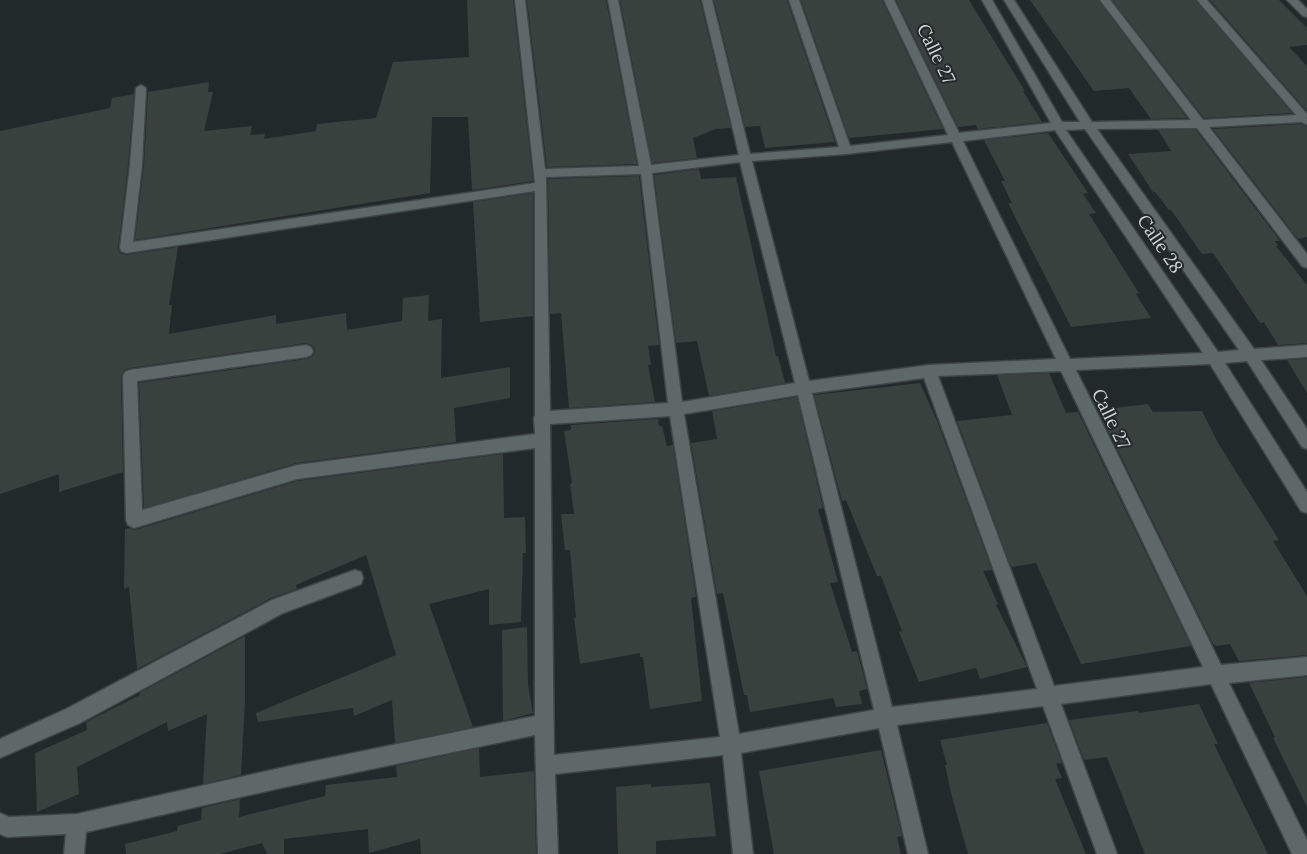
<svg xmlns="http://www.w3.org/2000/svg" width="1307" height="854" font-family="Lora,serif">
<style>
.building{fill:#39413f}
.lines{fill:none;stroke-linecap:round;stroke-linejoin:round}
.minor-casing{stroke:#3e4546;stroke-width:3}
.minor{fill:#5f6869;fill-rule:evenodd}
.labels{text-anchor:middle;stroke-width:4;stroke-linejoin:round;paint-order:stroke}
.street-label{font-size:18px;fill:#d0d5d6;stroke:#22292a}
</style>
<rect width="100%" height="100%" fill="#22292a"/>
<g class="building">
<path d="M467,0H513L533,181L472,190L468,117H432L430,193L135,240L144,165L148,92L209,82L208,92H213L204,131L252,126L250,135L265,134L264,139L316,131L317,124L376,118L393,62L469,57Z"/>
<path d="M527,0H606L637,164L547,167Z"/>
<path d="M620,0H700L731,128L716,129L693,138L697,158L652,163Z"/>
<path d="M714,0H787L835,142L765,148L760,126L745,127Z"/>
<path d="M801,0H882L943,129L849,138Z"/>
<path d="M896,0H969L1025,91H1023L1042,122L978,129L976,125L958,127Z"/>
<path d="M1030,0H1098L1187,118L1151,119L1129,88L1094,91Z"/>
<path d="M1112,0H1195L1292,113L1204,118Z"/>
<path d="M1210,0H1279L1307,28V45L1289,47L1307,66V111Z"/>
<path d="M134,94L128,165L118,249L120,253L126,255L178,247L169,305H172L169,334L276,315V324L346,313L347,330L402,321L403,298L429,295L428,321L442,319L441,378L510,367V398L454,408L456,442L297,463L144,508L139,383L306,359L313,356L315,350L312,345L306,343L130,368L124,370L121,376L123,472L59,492V474L0,494V131L110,108L112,98Z"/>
<path d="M1302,124L1307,127V237L1298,239L1213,129Z"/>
<path d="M1158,130H1196L1280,241H1275L1278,246H1276L1307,285V343L1278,345L1264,322L1260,323L1213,253L1202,254L1171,210H1169L1155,192H1153L1128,154L1171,151Z"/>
<path d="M1048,133L1088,193L1083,194L1096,213L1089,214L1139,293L1136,294L1151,318L1071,327L1008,203H1012L1001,181H1005L984,140Z"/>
<path d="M699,169L701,179L736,177L776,356H778L785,383L709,396L697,341L676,343L654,175Z"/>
<path d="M639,176L659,345L648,346L651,365H648L655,402L569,408L561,313L550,314L548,179Z"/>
<path d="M533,193V316L480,322L473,202Z"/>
<path d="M1307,359V393L1287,360Z"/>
<path d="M1049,373L1066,413L1078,412L1191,646L1081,664L1036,563L1011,567L957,421L1012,415L997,375Z"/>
<path d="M920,383L938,423L992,570L983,571L998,604L996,605L1027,667L980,679L976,668L919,682L899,632L902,631L881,576H877L846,500L842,501L814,395Z"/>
<path d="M797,397L823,508L818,509L838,582L830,583L852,652L857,651L867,689L859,691L862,704L836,707L833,698L750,712L747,695H744L723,593L717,594L691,443L717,439L712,411Z"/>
<path d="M1148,404L1153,412L1202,411L1218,443L1279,540L1273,541L1307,596V655L1239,661L1230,644L1215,646L1212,642L1098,410Z"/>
<path d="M658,419L659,426H662L667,446L673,445L696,597L691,598L702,701L650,709L643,657H640V653L580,664L574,618H576L570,550H565L561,514H574L570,484L572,483L564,431L571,430V425Z"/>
<path d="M503,454L504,518L525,517L526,553H523L521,622L489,625V589L429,604L473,727L395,743L392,700L354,716L353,708L258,722L256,713L396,655L366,555L296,585L297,589L271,598L245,612L137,669L129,587L124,589L125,529L130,528L135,530L297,481Z"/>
<path d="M527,627L528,685L533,713L503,721L502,630Z"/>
<path d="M245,636V701L241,775L203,784L207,714L168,731L167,722L77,767L79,794L37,812L35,753L87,730L86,722L140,695L139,693Z"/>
<path d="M1307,677V807L1273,738L1275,737L1249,683Z"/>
<path d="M1199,704L1218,744H1214L1268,854H1145L1107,757L1084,760L1069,720L1138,711L1139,713Z"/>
<path d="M1047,723L1062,763L1056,764L1062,778L1055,779L1086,854H968L952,797L945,765H947L940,740Z"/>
<path d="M479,748L480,777L534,771L536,854H421L420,839L369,853L368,829L284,839V854H267L262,843L220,854H126L125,844L177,831L178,826L201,820L202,808L240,799L239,817L325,796L326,785L397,777L396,766Z"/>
<path d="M881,750L902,836L897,837L901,854H774L759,771Z"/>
<path d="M710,783L716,836L656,841V854H618L616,787L651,784V787Z"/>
</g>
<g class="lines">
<g class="minor-casing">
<g id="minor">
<path d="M515,0H525L545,169L639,166L608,0H618L651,165L739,155L702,0H712L750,154L839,147L789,0H799L850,146L948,135L884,0H894L959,133L1051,123L982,0H992L1062,122H1080L1004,0H1014L1092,122L1191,120L1100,0H1110L1203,120L1296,115L1197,0H1207L1307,114V125L1302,122L1209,127L1307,254V268L1302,266L1197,128L1097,129L1254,349L1307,345V357L1261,360L1307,429V449L1302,447L1247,361L1225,363L1307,492V513L1301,511L1210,364L1076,370L1221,665L1307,657V675L1229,683L1307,840V854H1292L1211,684L1061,704L1117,854H1097L1043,706L897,725L928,854H908L879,728L741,753L753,854H733L723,755L555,774L558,854H538L535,735L285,787L86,832L84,854H64L66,834L7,837L0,834V813L9,817L77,814L285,767L535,716V448L297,479L134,528L128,525L126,520L123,376L125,372L130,370L306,345L311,347L313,351L311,355L306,357L137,381L142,510L297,465L535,434L534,418L535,415V191L126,253L121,251L120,248L130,165L136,88L141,85L146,88L142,165L133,242L535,183ZM1085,129L1239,350L1218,352L1066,130ZM1055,130L1203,353L1070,359L963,141ZM952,142L1056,359L929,365L809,381L752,161L846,154ZM740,162L795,383L682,402L652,173ZM641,174L668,403L550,411L546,177ZM1061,371L1203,667L1054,686L938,376ZM924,378L1037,689L892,707L812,393ZM798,395L874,710L739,734L684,414ZM670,416L720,737L554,755L550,424Z"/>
<path d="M1287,0H1298L1307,9V17L1303,16Z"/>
<path d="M355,570L361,572L363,578L361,584L283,613L80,723L0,758V739L66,709L272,600Z"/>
</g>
</g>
<use href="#minor" class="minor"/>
</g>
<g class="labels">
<g class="street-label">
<text transform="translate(936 54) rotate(64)" y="6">Calle 27</text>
<text transform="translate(1160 244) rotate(56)" y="6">Calle 28</text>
<text transform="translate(1111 419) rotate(64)" y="6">Calle 27</text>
</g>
</g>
</svg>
